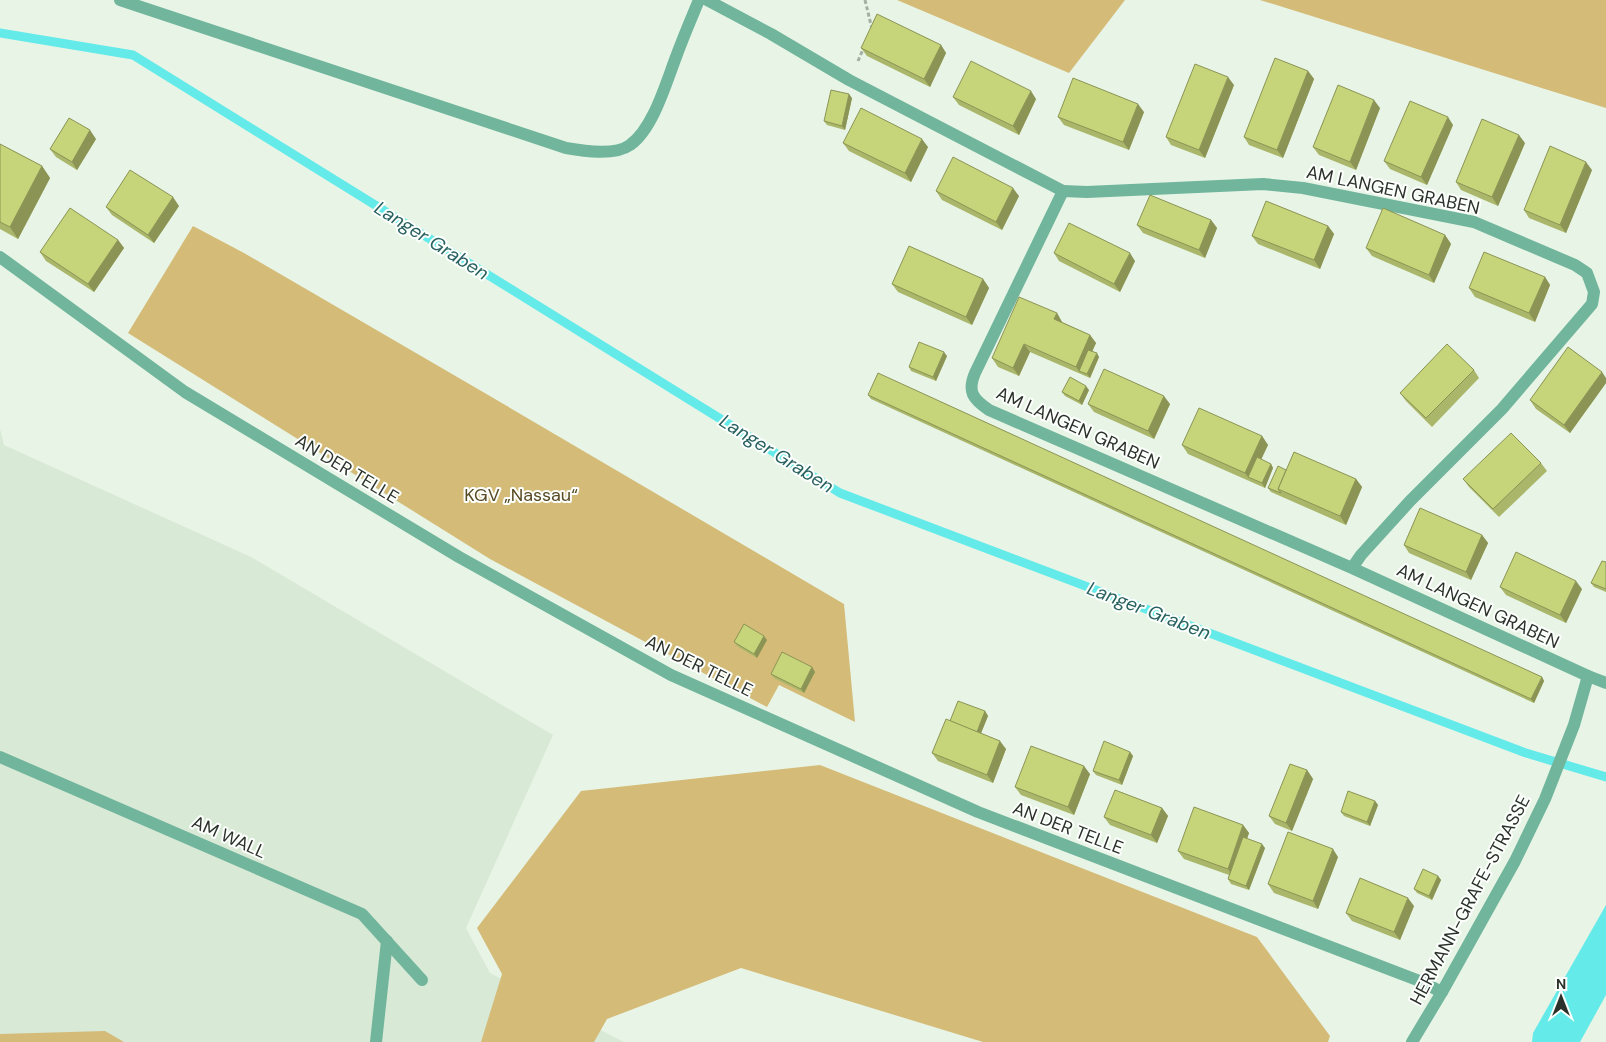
<svg xmlns="http://www.w3.org/2000/svg" width="1606" height="1042" font-family="'DM Sans',sans-serif">
<style>
.built{fill:#d8e9d6}
.green{fill:#d4bb78}
.water{fill:#65eaea}
.lines{fill:none;stroke-linecap:round;stroke-linejoin:round}
.stream{stroke:#65eaea;stroke-width:9}
.path{stroke:#a5afa3;stroke-width:3;stroke-dasharray:4 2.5;stroke-linecap:butt}
.minor{stroke:#70b59c;stroke-width:12}
.wall{fill:#aab669}
.shaded-wall{fill:#8b9455}
.building{fill:#c6d47a;stroke:#8b9455}
.labels{text-anchor:middle;stroke-width:4;stroke-linejoin:round;paint-order:stroke}
.street-label{font-size:18px;fill:#2c312b;stroke:#fcfffc}
.park-label{font-size:18px;fill:#584a24;stroke:#fcfffc}
.water-label{font-size:19px;font-style:italic;fill:#2a6262;stroke:#fcfffc}
</style>
<rect width="100%" height="100%" fill="#e8f5e6"/>
<path class="built" d="M0,429L4,445L251,557L553,735L466,928L490,973L624,1042H0Z"/>
<g class="green">
<path d="M897,0H1125L1069,73Z"/>
<path d="M1260,0H1606V108Z"/>
<path d="M193,226L244,253L495,399L844,604L855,722L779,685L767,707L490,559L128,333Z"/>
<path d="M820,765L1257,937L1330,1036L1328,1042H983L741,968L607,1019L594,1042H481L502,974L477,928L581,791Z"/>
<path d="M105,1031L124,1042H0V1034Z"/>
</g>
<path class="water" d="M1606,905V995L1580,1042H1532L1533,1033Z"/>
<g class="lines">
<path class="stream" d="M0,33L133,55L840,493L1526,753L1606,777"/>
<g class="path">
<path d="M865,0L872,29"/>
<path d="M858,61L864,47"/>
</g>
<g class="minor">
<path d="M120,0L566,148C583,151 615,156 630,145C653,129 666,83 676,57C683,38 691,19 699,0"/>
<path d="M707,0L771,34L849,80L1063,191"/>
<path d="M0,257L185,392L459,557L671,675L978,812L1417,980L1442,992"/>
<path d="M1352,568L1361,555L1410,501L1502,409L1592,304L1594,292L1587,273L1575,265L1474,222L1303,188L1263,184L1087,192L1063,191L975,373C967,392 973,399 989,410L1352,568L1588,676"/>
<path d="M0,757L362,914L422,980"/>
<path d="M376,1042L387,941"/>
<path d="M1412,1042L1442,992L1515,861L1545,799L1574,725L1588,676L1606,683"/>
</g>
</g>
<g class="wall">
<path d="M941,45L946,53L930,87L867,56L861,48Z"/>
<path d="M1308,71L1314,79L1283,158L1249,145L1244,137Z"/>
<path d="M1234,85L1205,158L1171,145L1166,137Z"/>
<path d="M953,97L1036,99L1019,135L959,105Z"/>
<path d="M852,98L845,130L827,125L824,121Z"/>
<path d="M1380,108L1356,170L1319,155L1313,147Z"/>
<path d="M1144,112L1129,150L1064,125L1058,117Z"/>
<path d="M1453,125L1427,185L1390,169L1384,161Z"/>
<path d="M96,139L77,170L56,157L50,149Z"/>
<path d="M843,143L928,147L911,182L849,151Z"/>
<path d="M1525,143L1498,206L1461,190L1456,182Z"/>
<path d="M0,144L42,166L50,178L18,239L0,229Z"/>
<path d="M1592,170L1566,233L1529,218L1524,210Z"/>
<path d="M936,191L1019,196L1002,230L942,200Z"/>
<path d="M179,206L154,243L112,215L106,207Z"/>
<path d="M1211,220L1217,228L1205,258L1143,233L1137,225Z"/>
<path d="M1328,226L1334,234L1320,269L1258,244L1252,236Z"/>
<path d="M1445,235L1451,244L1434,283L1372,256L1366,248Z"/>
<path d="M118,240L124,248L94,292L46,261L40,252Z"/>
<path d="M1054,253L1135,261L1120,292L1059,261Z"/>
<path d="M1545,277L1550,285L1535,322L1475,297L1469,288Z"/>
<path d="M983,279L989,288L972,325L898,292L892,284Z"/>
<path d="M1057,313L1062,322L1090,335L1096,343L1092,351L1099,357L1090,378L1030,352L1019,376L998,367L992,358Z"/>
<path d="M947,356L936,381L911,371L909,367Z"/>
<path d="M1474,370L1479,378L1432,427L1406,401L1400,393Z"/>
<path d="M1606,378V383L1570,433L1536,409L1530,400Z"/>
<path d="M1089,390L1082,405L1065,396L1062,392Z"/>
<path d="M868,395L1542,677L1544,681L1534,703L871,399Z"/>
<path d="M1088,404H1170L1154,439L1094,412Z"/>
<path d="M1262,436L1268,445L1261,459L1271,464L1273,468L1265,488L1188,454L1182,445Z"/>
<path d="M1541,463L1547,471L1499,517L1469,487L1463,479Z"/>
<path d="M1286,470L1356,479L1362,487L1346,525L1271,492L1268,488Z"/>
<path d="M1482,535L1488,543L1471,580L1409,553L1404,545Z"/>
<path d="M1606,562V592L1594,587L1591,583Z"/>
<path d="M1500,587L1582,589L1566,623L1506,595Z"/>
<path d="M767,640L757,658L737,646L734,642Z"/>
<path d="M812,667L815,672L804,693L774,678L771,674Z"/>
<path d="M985,711L988,716L981,733L1006,749L993,783L938,761L932,753L950,721Z"/>
<path d="M1130,752L1133,756L1122,785L1096,775L1093,771Z"/>
<path d="M1307,770L1313,779L1292,831L1275,824L1269,816Z"/>
<path d="M1090,774L1074,815L1021,795L1015,787Z"/>
<path d="M1375,801L1378,805L1370,826L1344,816L1341,812Z"/>
<path d="M1162,808L1168,816L1157,843L1110,825L1104,817Z"/>
<path d="M1243,825L1249,833L1247,839L1265,848L1249,890L1231,884L1228,879L1229,875L1184,859L1178,851Z"/>
<path d="M1338,857L1318,909L1274,893L1268,884Z"/>
<path d="M1438,876L1441,880L1432,900L1417,893L1414,889Z"/>
<path d="M1414,906L1400,940L1352,921L1346,913Z"/>
</g>
<g class="shaded-wall">
<path d="M941,45L946,53L930,87L924,79Z"/>
<path d="M1308,71L1314,79L1283,158L1277,150Z"/>
<path d="M1228,77L1234,85L1205,158L1199,150Z"/>
<path d="M1031,91L1036,99L1019,135L1013,126Z"/>
<path d="M849,94L852,98L845,130L842,126Z"/>
<path d="M1374,100L1380,108L1356,170L1350,162Z"/>
<path d="M1138,104L1144,112L1129,150L1123,142Z"/>
<path d="M1448,117L1453,125L1427,185L1421,177Z"/>
<path d="M90,130L96,139L77,170L72,162Z"/>
<path d="M1519,135L1525,143L1498,206L1492,197Z"/>
<path d="M922,139L928,147L911,182L905,173Z"/>
<path d="M1586,162L1592,170L1566,233L1560,225Z"/>
<path d="M42,166L50,178L18,239L10,227Z"/>
<path d="M1013,188L1019,196L1002,230L996,222Z"/>
<path d="M173,197L179,206L154,243L148,235Z"/>
<path d="M1211,220L1217,228L1205,258L1199,250Z"/>
<path d="M1328,226L1334,234L1320,269L1314,260Z"/>
<path d="M1445,235L1451,244L1434,283L1429,275Z"/>
<path d="M118,240L124,248L94,292L88,284Z"/>
<path d="M1130,253L1135,261L1120,292L1114,284Z"/>
<path d="M1545,277L1550,285L1535,322L1529,313Z"/>
<path d="M983,279L989,288L972,325L966,317Z"/>
<path d="M1057,313L1062,322L1060,327L1054,319Z"/>
<path d="M1090,335L1096,343L1083,372L1079,371L1076,367Z"/>
<path d="M1024,344L1030,352L1019,376L1013,368Z"/>
<path d="M944,352L947,356L936,381L933,377Z"/>
<path d="M1097,353L1099,357L1090,378L1087,374Z"/>
<path d="M1602,372L1606,378V383L1570,433L1564,425Z"/>
<path d="M1086,386L1089,390L1082,405L1079,401Z"/>
<path d="M1164,396L1170,404L1154,439L1148,431Z"/>
<path d="M1262,436L1268,445L1252,479L1248,477L1245,473Z"/>
<path d="M1271,464L1273,468L1265,488L1262,483Z"/>
<path d="M1356,479L1362,487L1346,525L1340,516Z"/>
<path d="M1482,535L1488,543L1471,580L1466,572Z"/>
<path d="M1576,581L1582,589L1566,623L1560,615Z"/>
<path d="M764,636L767,640L757,658L754,654Z"/>
<path d="M812,667L815,672L804,693L801,689Z"/>
<path d="M1542,677L1544,681L1534,703L1531,699Z"/>
<path d="M985,711L988,716L979,738L976,734Z"/>
<path d="M1000,741L1006,749L993,783L987,775Z"/>
<path d="M1130,752L1133,756L1122,785L1119,780Z"/>
<path d="M1084,766L1090,774L1074,815L1068,807Z"/>
<path d="M1307,770L1313,779L1292,831L1286,823Z"/>
<path d="M1375,801L1378,805L1370,826L1367,822Z"/>
<path d="M1162,808L1168,816L1157,843L1151,835Z"/>
<path d="M1243,825L1249,833L1233,877L1228,869Z"/>
<path d="M1262,844L1265,848L1249,890L1246,886Z"/>
<path d="M1333,849L1338,857L1318,909L1313,901Z"/>
<path d="M1438,876L1441,880L1432,900L1429,896Z"/>
<path d="M1408,898L1414,906L1400,940L1394,932Z"/>
</g>
<g class="building">
<path d="M877,14L941,45L924,79L861,48Z"/>
<path d="M1275,58L1308,71L1277,150L1244,137Z"/>
<path d="M971,61L1031,91L1013,126L953,97Z"/>
<path d="M1195,64L1228,77L1199,150L1166,137Z"/>
<path d="M1073,78L1138,104L1123,142L1058,117Z"/>
<path d="M1338,85L1374,100L1350,162L1313,147Z"/>
<path d="M831,90L849,94L842,126L824,121Z"/>
<path d="M1410,101L1448,117L1421,177L1384,161Z"/>
<path d="M861,108L922,139L905,173L843,143Z"/>
<path d="M69,118L90,130L72,162L50,149Z"/>
<path d="M1482,119L1519,135L1492,197L1456,182Z"/>
<path d="M0,144L42,166L10,227L0,222Z"/>
<path d="M1550,146L1586,162L1560,225L1524,210Z"/>
<path d="M953,157L1013,188L996,222L936,191Z"/>
<path d="M130,170L173,197L148,235L106,207Z"/>
<path d="M1150,195L1211,220L1199,250L1137,225Z"/>
<path d="M1266,201L1328,226L1314,260L1252,236Z"/>
<path d="M70,208L118,240L88,284L40,252Z"/>
<path d="M1383,208L1445,235L1429,275L1366,248Z"/>
<path d="M1069,223L1130,253L1114,284L1054,253Z"/>
<path d="M909,246L983,279L966,317L892,284Z"/>
<path d="M1484,252L1545,277L1529,313L1469,288Z"/>
<path d="M1019,297L1057,313L1054,319L1090,335L1076,367L1024,344L1013,368L992,358Z"/>
<path d="M919,342L944,352L933,377L909,367Z"/>
<path d="M1447,344L1474,370L1426,418L1400,393Z"/>
<path d="M1568,347L1602,372L1564,425L1530,400Z"/>
<path d="M1088,350L1097,353L1087,374L1079,371Z"/>
<path d="M1104,369L1164,396L1148,431L1088,404Z"/>
<path d="M878,373L1542,677L1531,699L868,395Z"/>
<path d="M1070,377L1086,386L1079,401L1062,392Z"/>
<path d="M1199,408L1262,436L1245,473L1182,445Z"/>
<path d="M1511,433L1541,463L1493,509L1463,479Z"/>
<path d="M1294,452L1356,479L1340,516L1278,489Z"/>
<path d="M1257,457L1271,464L1262,483L1248,477Z"/>
<path d="M1278,466L1286,470L1278,489L1281,493L1268,488Z"/>
<path d="M1420,508L1482,535L1466,572L1404,545Z"/>
<path d="M1516,552L1576,581L1560,615L1500,587Z"/>
<path d="M1602,561L1606,562V589L1591,583Z"/>
<path d="M744,624L764,636L754,654L734,642Z"/>
<path d="M782,652L812,667L801,689L771,674Z"/>
<path d="M958,701L985,711L977,732L950,721Z"/>
<path d="M946,719L1000,741L987,775L932,753Z"/>
<path d="M1104,741L1130,752L1119,780L1093,771Z"/>
<path d="M1031,746L1084,766L1068,807L1015,787Z"/>
<path d="M1290,764L1307,770L1286,823L1269,816Z"/>
<path d="M1115,790L1162,808L1151,835L1104,817Z"/>
<path d="M1348,791L1375,801L1367,822L1341,812Z"/>
<path d="M1194,807L1243,825L1228,869L1178,851Z"/>
<path d="M1288,832L1333,849L1313,901L1268,884Z"/>
<path d="M1243,837L1262,844L1246,886L1228,879Z"/>
<path d="M1423,869L1438,876L1429,896L1414,889Z"/>
<path d="M1360,878L1408,898L1394,932L1346,913Z"/>
</g>
<g class="labels">
<g class="street-label">
<text transform="translate(1393 190) rotate(12)" y="6">AM LANGEN GRABEN</text>
<text transform="translate(1078 428) rotate(24)" y="6">AM LANGEN GRABEN</text>
<text transform="translate(347 469) rotate(31)" y="6">AN DER TELLE</text>
<text transform="translate(1478 606) rotate(25)" y="6">AM LANGEN GRABEN</text>
<text transform="translate(699 666) rotate(26)" y="6">AN DER TELLE</text>
<text transform="translate(1068 828) rotate(21)" y="6">AN DER TELLE</text>
<text transform="translate(229 837) rotate(24)" y="6">AM WALL</text>
<text transform="translate(1470 900) rotate(-62)" y="6">HERMANN-GRAFE-STRASSE</text>
</g>
<g class="park-label">
<text x="521" y="501">KGV „Nassau“</text>
</g>
<g class="water-label">
<text transform="translate(432 240) rotate(32)" y="7">Langer Graben</text>
<text transform="translate(777 453) rotate(32)" y="7">Langer Graben</text>
<text transform="translate(1149 610) rotate(21)" y="7">Langer Graben</text>
</g>
</g>
<g transform="translate(1561 997)" stroke="#fcfffc" stroke-width="4" paint-order="stroke">
<path d="M0-4L9 19L0 12L-9 19Z" fill="#2c312b"/>
<text y="-8" font-size="14" font-weight="bold" text-anchor="middle" fill="#2c312b">N</text>
</g>
</svg>
